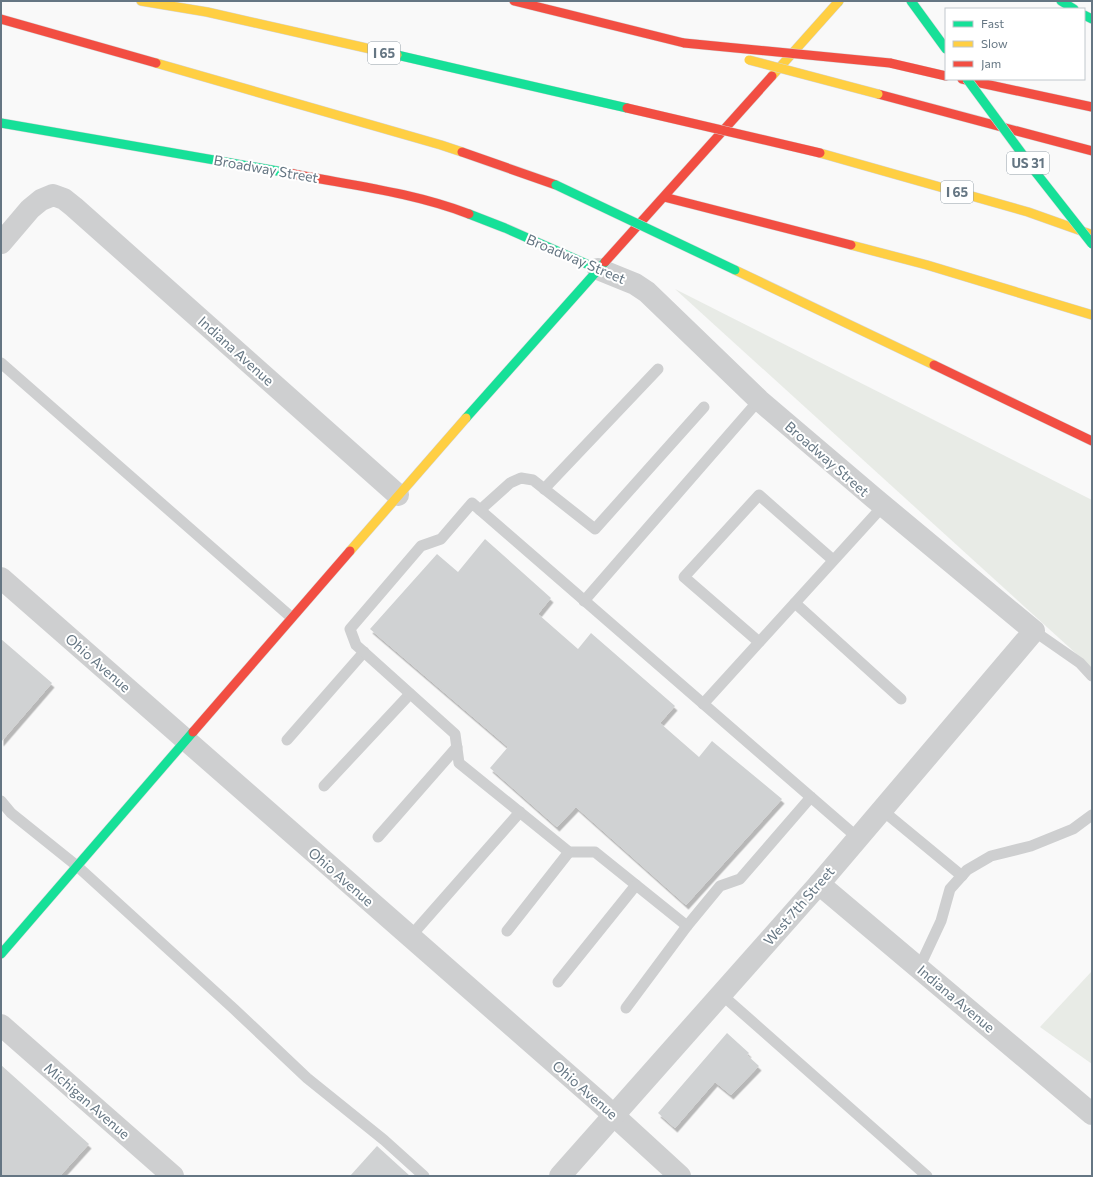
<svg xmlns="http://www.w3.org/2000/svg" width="1093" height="1177" font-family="Commissioner,sans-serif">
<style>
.green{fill:#e8ebe6}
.building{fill:#d0d2d3;filter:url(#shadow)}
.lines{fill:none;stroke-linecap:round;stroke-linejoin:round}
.fast-casing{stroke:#d5d6d7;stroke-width:10}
.slow-casing{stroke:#d5d6d7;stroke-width:10}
.jam-casing{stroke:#d5d6d7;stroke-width:10}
.lane{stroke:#cecfd0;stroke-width:11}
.street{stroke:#cecfd0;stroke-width:22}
.fast{stroke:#16e098;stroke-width:9}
.slow{stroke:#ffcf43;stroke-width:9}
.jam{stroke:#f24e42;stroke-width:9}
.fast-bridge-casing{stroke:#d5d6d7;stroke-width:10;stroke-linecap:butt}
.slow-bridge-casing{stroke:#d5d6d7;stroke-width:10;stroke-linecap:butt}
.jam-bridge-casing{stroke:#d5d6d7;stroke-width:10;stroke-linecap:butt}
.fast-bridge{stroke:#16e098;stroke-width:9}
.slow-bridge{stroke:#ffcf43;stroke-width:9}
.jam-bridge{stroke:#f24e42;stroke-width:9}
.labels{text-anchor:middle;stroke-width:4;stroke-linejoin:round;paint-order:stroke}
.shield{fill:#fff;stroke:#939fa8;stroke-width:1}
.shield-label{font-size:13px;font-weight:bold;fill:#657683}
.street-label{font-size:14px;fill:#657683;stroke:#fff}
</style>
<defs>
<filter id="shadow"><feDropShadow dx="2.5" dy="4.5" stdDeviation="0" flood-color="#0004"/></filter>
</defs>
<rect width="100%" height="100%" fill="#f9f9f9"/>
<g class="green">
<path d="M675,289L1092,500V668Z"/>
<path d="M1092,971V1064L1040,1027Z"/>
</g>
<g class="building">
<path d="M485,539L551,598L538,614L578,649L591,633L675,706L660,723L699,757L712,741L782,799L686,905L576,807L557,827L490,768L508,747L370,629L437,554L458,572Z"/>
<path d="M1,639L52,683L1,742Z"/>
<path d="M727,1033L749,1053L747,1055L759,1066L731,1095L715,1082L675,1128L658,1113Z"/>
<path d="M1,1065L89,1144L60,1176H1Z"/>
<path d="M377,1146L410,1176H350Z"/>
</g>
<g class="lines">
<g class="fast-casing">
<g id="fast">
<path d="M837,1L838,2"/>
<path d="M911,1L946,49"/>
<path d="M1061,1L1074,9"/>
<path d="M1084,15L1092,19"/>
<path d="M397,55L627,108"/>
<path d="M1,123L289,173"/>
<path d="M469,214L505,228L598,269"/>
<path d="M466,418L605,262"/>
<path d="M1,954L193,732"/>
</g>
</g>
<g class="slow-casing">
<g id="slow">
<path d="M141,1L207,12L397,55"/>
<path d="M156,63L441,145L462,152"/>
<path d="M772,76L839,1"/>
<path d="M820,153L1028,212L1090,234"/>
<path d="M851,245L927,265L1092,315"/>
<path d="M735,270L934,365"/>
<path d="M350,551L466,418"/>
</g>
</g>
<g class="jam-casing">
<g id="jam">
<path d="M514,1L684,43"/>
<path d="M1,19L156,63"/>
<path d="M890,63L946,76"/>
<path d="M962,79L1092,107"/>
<path d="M878,94L1092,151"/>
<path d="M462,152L556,185"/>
<path d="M289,173C349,185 412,192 469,214"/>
<path d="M664,197L851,245"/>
<path d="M605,262L772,76"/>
<path d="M934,365L1092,441"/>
<path d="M193,732L350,551"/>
</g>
</g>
<g class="lane">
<path d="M1,363L291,617"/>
<path d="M544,489L658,369"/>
<path d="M480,510L510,483L521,478L533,480L595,529L704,407"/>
<path d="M584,601L759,400"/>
<path d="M795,603L901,699"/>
<path d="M1034,631L1080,663L1092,676"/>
<path d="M759,642L684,577L759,495L833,560"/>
<path d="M703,704L883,506"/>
<path d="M287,740L364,652"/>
<path d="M324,786L410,694"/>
<path d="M811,797L740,879L720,886L687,926L595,852H569L459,763L455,734L356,645L350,629L421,546L441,539L472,503L858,838"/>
<path d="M1,801L11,813L77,866L234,1009L307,1078L384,1140L424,1176"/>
<path d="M882,810L962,876"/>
<path d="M378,837L457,747"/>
<path d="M507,931L569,852"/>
<path d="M410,937L520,812"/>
<path d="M919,968L941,921L950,889L967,870L991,856L1031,846L1073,829L1092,815"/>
<path d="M558,982L636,885"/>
<path d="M721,994L927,1176"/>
<path d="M626,1008L687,926"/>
</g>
<g class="street">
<path d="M1,243L30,209L41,200L53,195L64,199L74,207L398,495"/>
<path d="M1,578L598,1101L680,1176"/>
<path d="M819,884L1092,1114"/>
<path d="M1,1025L173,1176"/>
<path d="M560,1176L819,884L1034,631L874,498L759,400L647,292L635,284L598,269"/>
</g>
<use href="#fast" class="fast"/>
<use href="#slow" class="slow"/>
<use href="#jam" class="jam"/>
<g class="fast-bridge-casing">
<g id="fast-bridge">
<path d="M967,79L1037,174L1092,244"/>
<path d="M556,185L735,270"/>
</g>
</g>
<g class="slow-bridge-casing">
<path id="slow-bridge" d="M749,60L878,94"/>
</g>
<g class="jam-bridge-casing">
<g id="jam-bridge">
<path d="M684,43L890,63"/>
<path d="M627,108L820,153"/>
</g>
</g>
<use href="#fast-bridge" class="fast-bridge"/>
<use href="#slow-bridge" class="slow-bridge"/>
<use href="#jam-bridge" class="jam-bridge"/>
</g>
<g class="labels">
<g class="shield">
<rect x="368" y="42" width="32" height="22" rx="3"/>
<rect x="1007" y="152" width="42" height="22" rx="3"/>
<rect x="941" y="181" width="32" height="22" rx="3"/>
</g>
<g class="shield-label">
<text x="384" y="58">I 65</text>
<text x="1028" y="168">US 31</text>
<text x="957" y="197">I 65</text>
</g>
<g class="street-label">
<text transform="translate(266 169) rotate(10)" y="5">Broadway Street</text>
<text transform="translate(576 259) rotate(23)" y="5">Broadway Street</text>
<text transform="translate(236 351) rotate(42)" y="5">Indiana Avenue</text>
<text transform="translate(827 459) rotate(41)" y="5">Broadway Street</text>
<text transform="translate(98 663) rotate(41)" y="5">Ohio Avenue</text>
<text transform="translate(341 877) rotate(41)" y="5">Ohio Avenue</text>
<text transform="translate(799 906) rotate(-49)" y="5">West 7th Street</text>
<text transform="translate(956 999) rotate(40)" y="5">Indiana Avenue</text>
<text transform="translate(585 1090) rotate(41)" y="5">Ohio Avenue</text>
<text transform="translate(87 1101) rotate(41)" y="5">Michigan Avenue</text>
</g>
</g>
<rect width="1093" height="1177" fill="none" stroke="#657683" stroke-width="4"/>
<rect x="945" y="8" width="140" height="72" fill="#ffffff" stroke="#c1c8cd"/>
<rect x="953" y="21" width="20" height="6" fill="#16e098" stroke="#c1c8cd"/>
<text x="981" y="28" font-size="12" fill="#657683">Fast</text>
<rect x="953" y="41" width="20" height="6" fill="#ffcf43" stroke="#c1c8cd"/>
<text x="981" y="48" font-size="12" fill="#657683">Slow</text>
<rect x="953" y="61" width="20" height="6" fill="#f24e42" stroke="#c1c8cd"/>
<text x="981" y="68" font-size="12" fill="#657683">Jam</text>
</svg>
